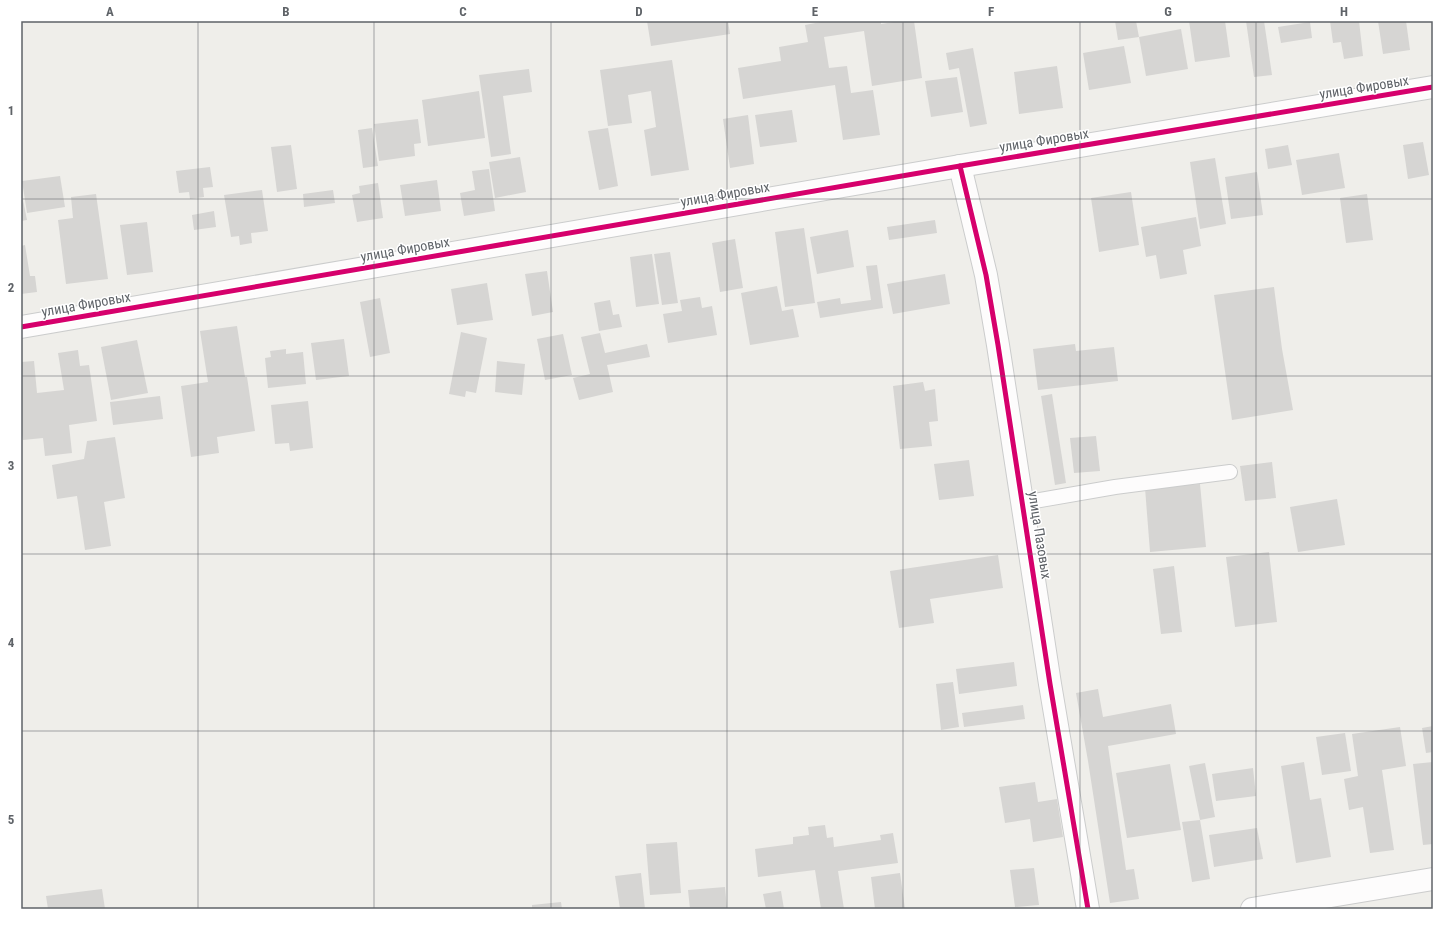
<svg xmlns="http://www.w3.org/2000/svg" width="1454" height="930" font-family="'Roboto Condensed',sans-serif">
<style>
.building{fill:#d6d5d3}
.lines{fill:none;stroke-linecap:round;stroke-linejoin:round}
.service-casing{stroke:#cbcccc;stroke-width:16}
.minor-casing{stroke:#cbcccc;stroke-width:24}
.service{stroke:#fdfcfc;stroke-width:14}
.minor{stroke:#fdfcfc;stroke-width:22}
.cycleway-casing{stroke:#fff;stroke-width:8}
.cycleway{stroke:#d6006c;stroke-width:5}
.grid{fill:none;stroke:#5f6368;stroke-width:1;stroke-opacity:0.55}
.labels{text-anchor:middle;stroke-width:3;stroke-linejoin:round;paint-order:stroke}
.street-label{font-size:14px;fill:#5f6368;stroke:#fff}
.neatline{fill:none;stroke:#5f6368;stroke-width:1.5}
.grid-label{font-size:13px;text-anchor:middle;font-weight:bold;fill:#5f6368}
</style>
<rect width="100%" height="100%" fill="#efeeea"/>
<g class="building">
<path d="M647,21H728L730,34L651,46Z"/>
<path d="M826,21H881V24L900,21H914L922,78L872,86L864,31L824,37L829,68L847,66L851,93L873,90L880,135L843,140L835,85L743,99L738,68L781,61L779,47L808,42L805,25Z"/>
<path d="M1115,21H1136L1139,37L1118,40Z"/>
<path d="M1189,21H1225L1230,57L1195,62Z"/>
<path d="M1246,21H1264L1272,75L1254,77Z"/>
<path d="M1330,21H1359L1363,56L1344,59L1341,42L1333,43Z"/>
<path d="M1378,21H1406L1410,50L1383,54Z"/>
<path d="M1310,22L1312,38L1281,43L1278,27Z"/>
<path d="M1181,29L1188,69L1146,76L1139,37Z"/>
<path d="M1124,46L1131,83L1089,90L1083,53Z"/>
<path d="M973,48L987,124L970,127L959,68L949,70L946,53Z"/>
<path d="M672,60L689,170L651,176L644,130L656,127L651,91L628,95L632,123L608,126L600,70Z"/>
<path d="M1057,66L1063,108L1019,114L1014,72Z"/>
<path d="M529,69L532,92L503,96L511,154L491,157L479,75Z"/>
<path d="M957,77L963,112L931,117L925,81Z"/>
<path d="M479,91L485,138L428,146L422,100Z"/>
<path d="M792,110L797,142L760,147L755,115Z"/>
<path d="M748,115L754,164L730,168L723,119Z"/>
<path d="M418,119L421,143L414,144L415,156L379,161L374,124Z"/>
<path d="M372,128L378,166L363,168L358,130Z"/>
<path d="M608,128L618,186L599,190L588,131Z"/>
<path d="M1423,142L1429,175L1408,179L1403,145Z"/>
<path d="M291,145L297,189L277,192L271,147Z"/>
<path d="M1288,145L1292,165L1268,169L1265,149Z"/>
<path d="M1339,153L1345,188L1302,195L1296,160Z"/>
<path d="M520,157L526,192L495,198L489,162Z"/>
<path d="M1215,158L1226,224L1200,229L1190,162Z"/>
<path d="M210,167L213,187L203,188L204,197L190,199L189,192L179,193L176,171Z"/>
<path d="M489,169L495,211L464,216L460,193L475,190L472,171Z"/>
<path d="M1257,172L1263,215L1231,219L1225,177Z"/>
<path d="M60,176L65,207L27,213L22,181Z"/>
<path d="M437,180L441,211L405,216L400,185Z"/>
<path d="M378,183L383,218L357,222L352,195L360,193L359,186Z"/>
<path d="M262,190L268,231L251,233L252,243L240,245L239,236L231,237L224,195Z"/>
<path d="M333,190L335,203L304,207L303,194Z"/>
<path d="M1131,192L1139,245L1099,252L1091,198Z"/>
<path d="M96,194L108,279L66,284L58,220L73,218L71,197Z"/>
<path d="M1367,194L1373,240L1346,243L1340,198Z"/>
<path d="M21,200H23L27,220L21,221Z"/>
<path d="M214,211L216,227L194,230L192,215Z"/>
<path d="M1196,217L1201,246L1183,250L1187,274L1160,279L1156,255L1146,257L1141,227Z"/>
<path d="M935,220L937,233L889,240L887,227Z"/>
<path d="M147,222L153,272L127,275L120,225Z"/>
<path d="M804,228L815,303L785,307L775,232Z"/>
<path d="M848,230L854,267L817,274L810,237Z"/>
<path d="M735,239L743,288L720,292L712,243Z"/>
<path d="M25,245L30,276H35L37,292L21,294V246Z"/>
<path d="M670,252L678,303L662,305L654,254Z"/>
<path d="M652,254L659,304L636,307L630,257Z"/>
<path d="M877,265L883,308L820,318L817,302L840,298L841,304L871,300L866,266Z"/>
<path d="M547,271L553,312L532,316L525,274Z"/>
<path d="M945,274L950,304L893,314L887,284Z"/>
<path d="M487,283L493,320L457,325L451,289Z"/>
<path d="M777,286L782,311L793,309L799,337L750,345L741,293Z"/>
<path d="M1274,287L1282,349L1293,410L1232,420L1214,295Z"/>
<path d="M700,297L702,308L712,306L717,335L668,343L663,314L682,311L680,300Z"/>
<path d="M380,298L390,353L370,357L360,302Z"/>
<path d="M610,300L613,315L619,314L622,327L599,331L594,303Z"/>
<path d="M237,326L245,377H247L255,431L217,437L219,453L191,457L181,386L208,382L200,331Z"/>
<path d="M461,332L487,338L476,393L466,391L465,397L449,394Z"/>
<path d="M600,333L605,353L647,344L650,357L607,365L613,392L579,400L573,378L590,374L581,337Z"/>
<path d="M563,334L572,375L545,380L537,339Z"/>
<path d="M344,339L349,376L316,380L311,343Z"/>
<path d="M137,340L148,393L111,400L101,347Z"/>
<path d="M1075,344L1076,351L1114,347L1118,381L1038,390L1033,349Z"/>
<path d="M286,349V354L303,352L306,384L268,388L265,358L271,357L270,351Z"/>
<path d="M78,350L80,366L89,365L97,421L69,425L72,453L45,456L43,438L23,440L21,430V362L34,361L37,393L64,390L58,353Z"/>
<path d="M497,361L525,364L522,395L495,392Z"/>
<path d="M923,382L925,391L935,389L938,421L929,422L932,446L900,449L893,386Z"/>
<path d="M1052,394L1066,483L1055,485L1041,396Z"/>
<path d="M160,396L163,419L113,425L110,402Z"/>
<path d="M308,401L313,448L290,451L289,443L275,444L271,405Z"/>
<path d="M1096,436L1100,471L1074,473L1070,438Z"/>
<path d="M115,437L125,498L104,502L111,546L85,550L77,496L57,499L52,465L84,459L87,441Z"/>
<path d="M969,460L974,496L939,500L934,464Z"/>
<path d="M1272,462L1276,498L1245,501L1240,466Z"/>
<path d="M1200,484L1206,547L1150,552L1145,488Z"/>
<path d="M1337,499L1345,545L1298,552L1290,507Z"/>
<path d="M1269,552L1277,622L1235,627L1226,557Z"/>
<path d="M998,555L1003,588L930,599L934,623L899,628L890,571Z"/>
<path d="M1174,566L1182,632L1161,634L1153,569Z"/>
<path d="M1014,662L1017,686L959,694L956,669Z"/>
<path d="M953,682L959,727L941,730L936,684Z"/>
<path d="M1098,689L1103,717L1171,704L1176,734L1108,746L1126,870L1134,869L1139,899L1110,903L1088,761L1076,693Z"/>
<path d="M1023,705L1025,719L964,727L962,713Z"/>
<path d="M1433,726V752L1426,753L1422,728Z"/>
<path d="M1400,727L1406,766L1382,770L1394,850L1370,853L1363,807L1349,810L1344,779L1358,776L1352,734Z"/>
<path d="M1345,733L1351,771L1322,775L1316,737Z"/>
<path d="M1304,762L1310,800L1321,798L1331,857L1296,863L1281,766Z"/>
<path d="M1433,762V844L1423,845L1413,764Z"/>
<path d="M1205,763L1215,817L1200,820L1210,879L1192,882L1182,822L1200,820L1189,766Z"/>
<path d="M1170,764L1181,830L1127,838L1116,773Z"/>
<path d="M1253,768L1256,796L1216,801L1212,774Z"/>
<path d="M1035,782L1038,802L1057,799L1063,837L1033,842L1030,819L1005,823L999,787Z"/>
<path d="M825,825L827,838L833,837L834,847L881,840L880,835L893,833L898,863L838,871L844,909H821L815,870L758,877L755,849L793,844V837L809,835L808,827Z"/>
<path d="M1257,828L1263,859L1214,867L1209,835Z"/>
<path d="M677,842L681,893L650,895L646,844Z"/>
<path d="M1034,868L1039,905L1015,907L1010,870Z"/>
<path d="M641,873L645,909H620L615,876Z"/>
<path d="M900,873L905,909H875L871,877Z"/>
<path d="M725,887L727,909H690L688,890Z"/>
<path d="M102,889L105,909H48L46,896Z"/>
<path d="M781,891L784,909H766L763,894Z"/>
<path d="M561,902L562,909H532V905Z"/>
</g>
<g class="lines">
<g class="service-casing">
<path id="service" d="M1023,503L1115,487L1230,472"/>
</g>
<g class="minor-casing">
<g id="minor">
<path d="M960,166L986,275L998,345L1050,684L1088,909"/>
<path d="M21,327L960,166L1433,87"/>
<path d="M1252,909L1433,879"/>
</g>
</g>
<use href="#service" class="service"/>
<use href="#minor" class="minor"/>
<g class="cycleway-casing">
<g id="cycleway">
<path d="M960,166L986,275L998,345L1050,684L1088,909"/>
<path d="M21,327L960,166L1433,87"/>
</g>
</g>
<use href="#cycleway" class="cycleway"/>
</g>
<path class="grid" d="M198,21V909M374,21V909M551,21V909M727,21V909M903,21V909M1080,21V909M1256,21V909M21,199H1433M21,376H1433M21,554H1433M21,731H1433"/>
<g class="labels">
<g class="street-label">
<text transform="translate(1364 87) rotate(-9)" y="5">улица Фировых</text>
<text transform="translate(1044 140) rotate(-9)" y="5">улица Фировых</text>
<text transform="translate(725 194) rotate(-10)" y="5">улица Фировых</text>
<text transform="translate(405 249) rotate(-10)" y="5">улица Фировых</text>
<text transform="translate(86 304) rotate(-10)" y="5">улица Фировых</text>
<text transform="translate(1040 535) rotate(81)" y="5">улица Пазовых</text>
</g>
</g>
<rect width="1454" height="930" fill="none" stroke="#ffffff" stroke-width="44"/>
<rect x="22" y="22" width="1410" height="886" class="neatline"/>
<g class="grid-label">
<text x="110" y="16">A</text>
<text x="286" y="16">B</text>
<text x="463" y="16">C</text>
<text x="639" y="16">D</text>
<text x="815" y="16">E</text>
<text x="991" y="16">F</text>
<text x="1168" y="16">G</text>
<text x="1344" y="16">H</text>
<text x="11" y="115">1</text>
<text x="11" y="292">2</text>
<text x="11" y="470">3</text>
<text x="11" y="647">4</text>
<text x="11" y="824">5</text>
</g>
</svg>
